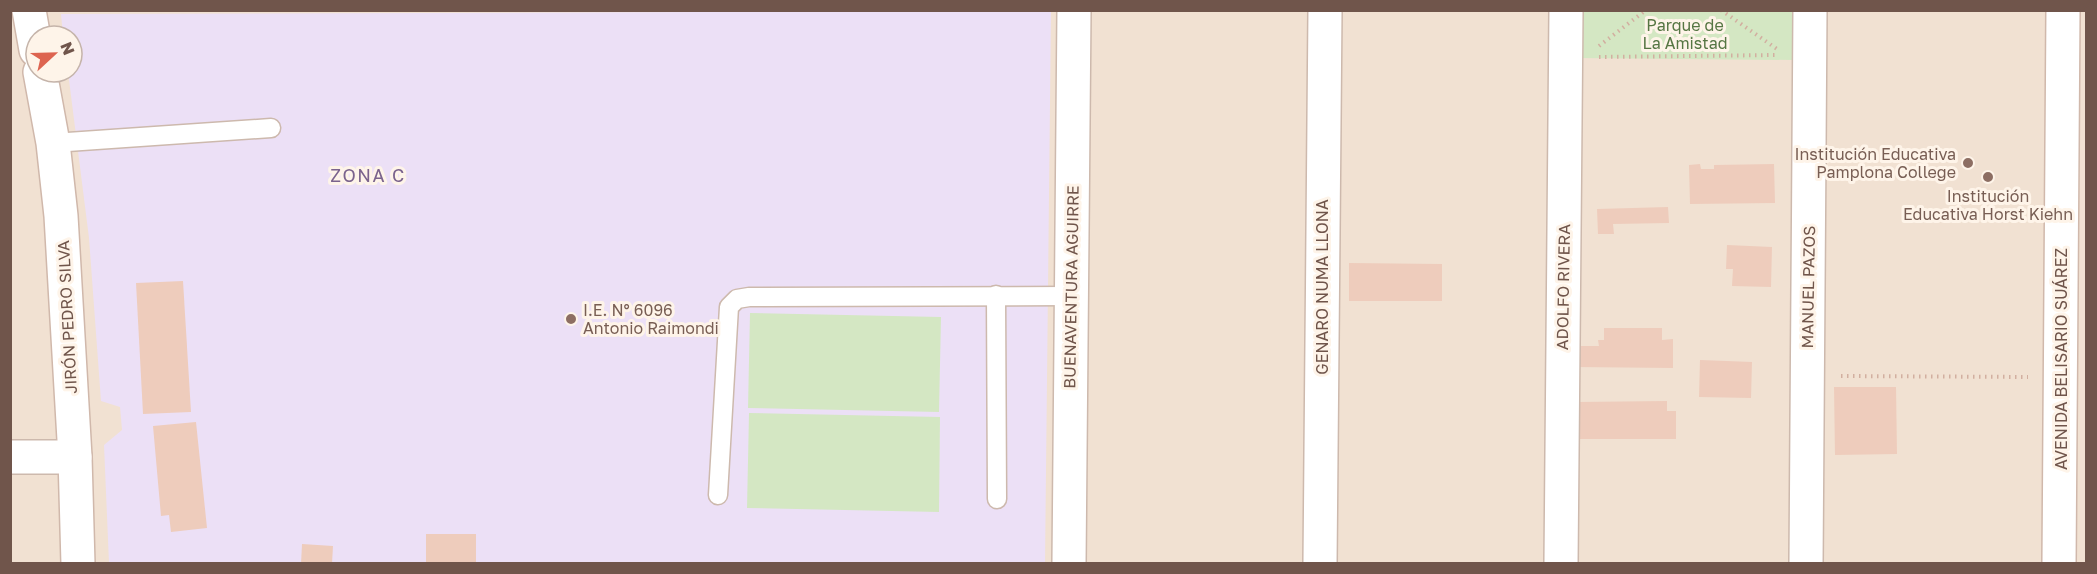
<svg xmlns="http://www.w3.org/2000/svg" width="2097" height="574" font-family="'Golos Text',sans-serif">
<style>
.residential{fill:#f1e1d2;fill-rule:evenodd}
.education{fill:#ece0f6}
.green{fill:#d4e7c3}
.building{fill:#eeccbc}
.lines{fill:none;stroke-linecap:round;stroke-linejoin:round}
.lane-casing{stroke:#cdb9ad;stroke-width:21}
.street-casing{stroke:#cdb9ad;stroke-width:36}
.secondary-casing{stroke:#d0b8ab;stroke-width:36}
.path{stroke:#d2afa0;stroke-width:4;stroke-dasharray:1.5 4.5;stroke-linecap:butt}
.lane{stroke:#fff;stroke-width:18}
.street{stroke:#fff;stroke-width:33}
.secondary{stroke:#fff;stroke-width:33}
.education-dot{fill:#8d6e63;stroke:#fef4e9;stroke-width:2}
.labels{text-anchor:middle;stroke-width:6;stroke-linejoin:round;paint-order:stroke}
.park-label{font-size:16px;fill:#567643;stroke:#fef4e9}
.education-label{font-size:16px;fill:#785e54;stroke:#fef4e9;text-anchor:end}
.street-label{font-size:16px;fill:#70554b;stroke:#fef4e9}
.neighbourhood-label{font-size:18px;letter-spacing:1.5px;fill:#7b638d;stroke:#fef4e9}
</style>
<rect width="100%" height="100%" fill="#faefe3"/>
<path class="residential" d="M11,11H2086V563H11ZM36,36H72V72H36Z"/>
<path class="education" d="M1051,11L1045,563H109L104,445L122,430L120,407L101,401L89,238L68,72H72V36H63L61,14Z"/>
<g class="green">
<path d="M1576,11H1793V60L1576,58Z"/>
<path d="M750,313L941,317L939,412L748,408Z"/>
<path d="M749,413L940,417L939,512L747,508Z"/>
</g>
<g class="building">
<path d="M1700,164L1701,169H1714V165L1774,164L1775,203L1690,204L1689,165Z"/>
<path d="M1668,207L1669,223L1613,224L1614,234H1598L1597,209Z"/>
<path d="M1727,245L1772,247L1771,287L1732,286L1733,269H1726Z"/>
<path d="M1349,263L1442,264V301H1349Z"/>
<path d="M183,281L191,412L143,414L136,283Z"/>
<path d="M1604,328H1662V340L1673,339V368L1574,367V346H1599L1598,340H1604Z"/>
<path d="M1700,360L1752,362L1751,398L1699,397Z"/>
<path d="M1834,387H1896L1897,454L1835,455Z"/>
<path d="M1667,401V411H1676V439H1577V402Z"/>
<path d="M196,422L207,528L171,532L169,515L161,516L153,426Z"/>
<rect x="426" y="534" width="50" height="30"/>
<path d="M302,544L333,546L332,564H301Z"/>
</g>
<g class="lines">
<g class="lane-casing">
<g id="lane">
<path d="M53,143L271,128"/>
<path d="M996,295L997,499"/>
<path d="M718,495L729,307L737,299L749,297L1071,296"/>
</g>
</g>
<g class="street-casing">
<g id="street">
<path d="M10,457H75"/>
<path d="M1069,564L1074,10"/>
<path d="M1320,564L1325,10"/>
<path d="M1561,564L1566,10"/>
<path d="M1806,564L1810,10"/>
</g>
</g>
<g class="secondary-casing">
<g id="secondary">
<path d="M29,10L36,50"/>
<path d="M40,72L53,143L61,216L75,457L78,564"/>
<path d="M2059,564L2063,10"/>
</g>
</g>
<g class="path">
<path d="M1721,10L1777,49"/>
<path d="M1599,46L1646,10"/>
<path d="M1599,57L1778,55"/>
<path d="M1841,376L2028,377"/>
</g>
<use href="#lane" class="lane"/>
<use href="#street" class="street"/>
<use href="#secondary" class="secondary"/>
</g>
<g class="education-dot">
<circle cx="1968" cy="163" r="6"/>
<circle cx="1988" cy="177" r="6"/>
<circle cx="571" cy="319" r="6"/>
</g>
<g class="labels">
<g class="park-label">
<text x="1685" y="31">Parque de<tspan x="1685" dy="18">La Amistad</tspan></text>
</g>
<g class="education-label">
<text x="1956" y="160">Institución Educativa<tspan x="1956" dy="18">Pamplona College</tspan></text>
<text x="1988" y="202" text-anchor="middle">Institución<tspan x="1988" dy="18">Educativa Horst Kiehn</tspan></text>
<text x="583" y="316" text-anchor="start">I.E. N° 6096<tspan x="583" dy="18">Antonio Raimondi</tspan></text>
</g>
<g class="street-label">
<text transform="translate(1071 287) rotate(-89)" y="6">BUENAVENTURA AGUIRRE</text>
<text transform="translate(1322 287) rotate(-90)" y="6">GENARO NUMA LLONA</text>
<text transform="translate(1563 287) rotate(-89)" y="6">ADOLFO RIVERA</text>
<text transform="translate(1808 287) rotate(-89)" y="6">MANUEL PAZOS</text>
<text transform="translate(67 317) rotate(-93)" y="6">JIRÓN PEDRO SILVA</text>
<text transform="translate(2061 359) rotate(-90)" y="6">AVENIDA BELISARIO SUÁREZ</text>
</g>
<g class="neighbourhood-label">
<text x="368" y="182">ZONA C</text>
</g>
</g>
<rect width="2097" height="574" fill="none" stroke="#70554b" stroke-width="24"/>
<g transform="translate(54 54) rotate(68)"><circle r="28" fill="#fef4e9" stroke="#c5b4aa" stroke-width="1.5"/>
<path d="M0-4.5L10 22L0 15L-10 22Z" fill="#dd6450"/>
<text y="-9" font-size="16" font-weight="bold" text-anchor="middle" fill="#70554b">N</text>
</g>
</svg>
